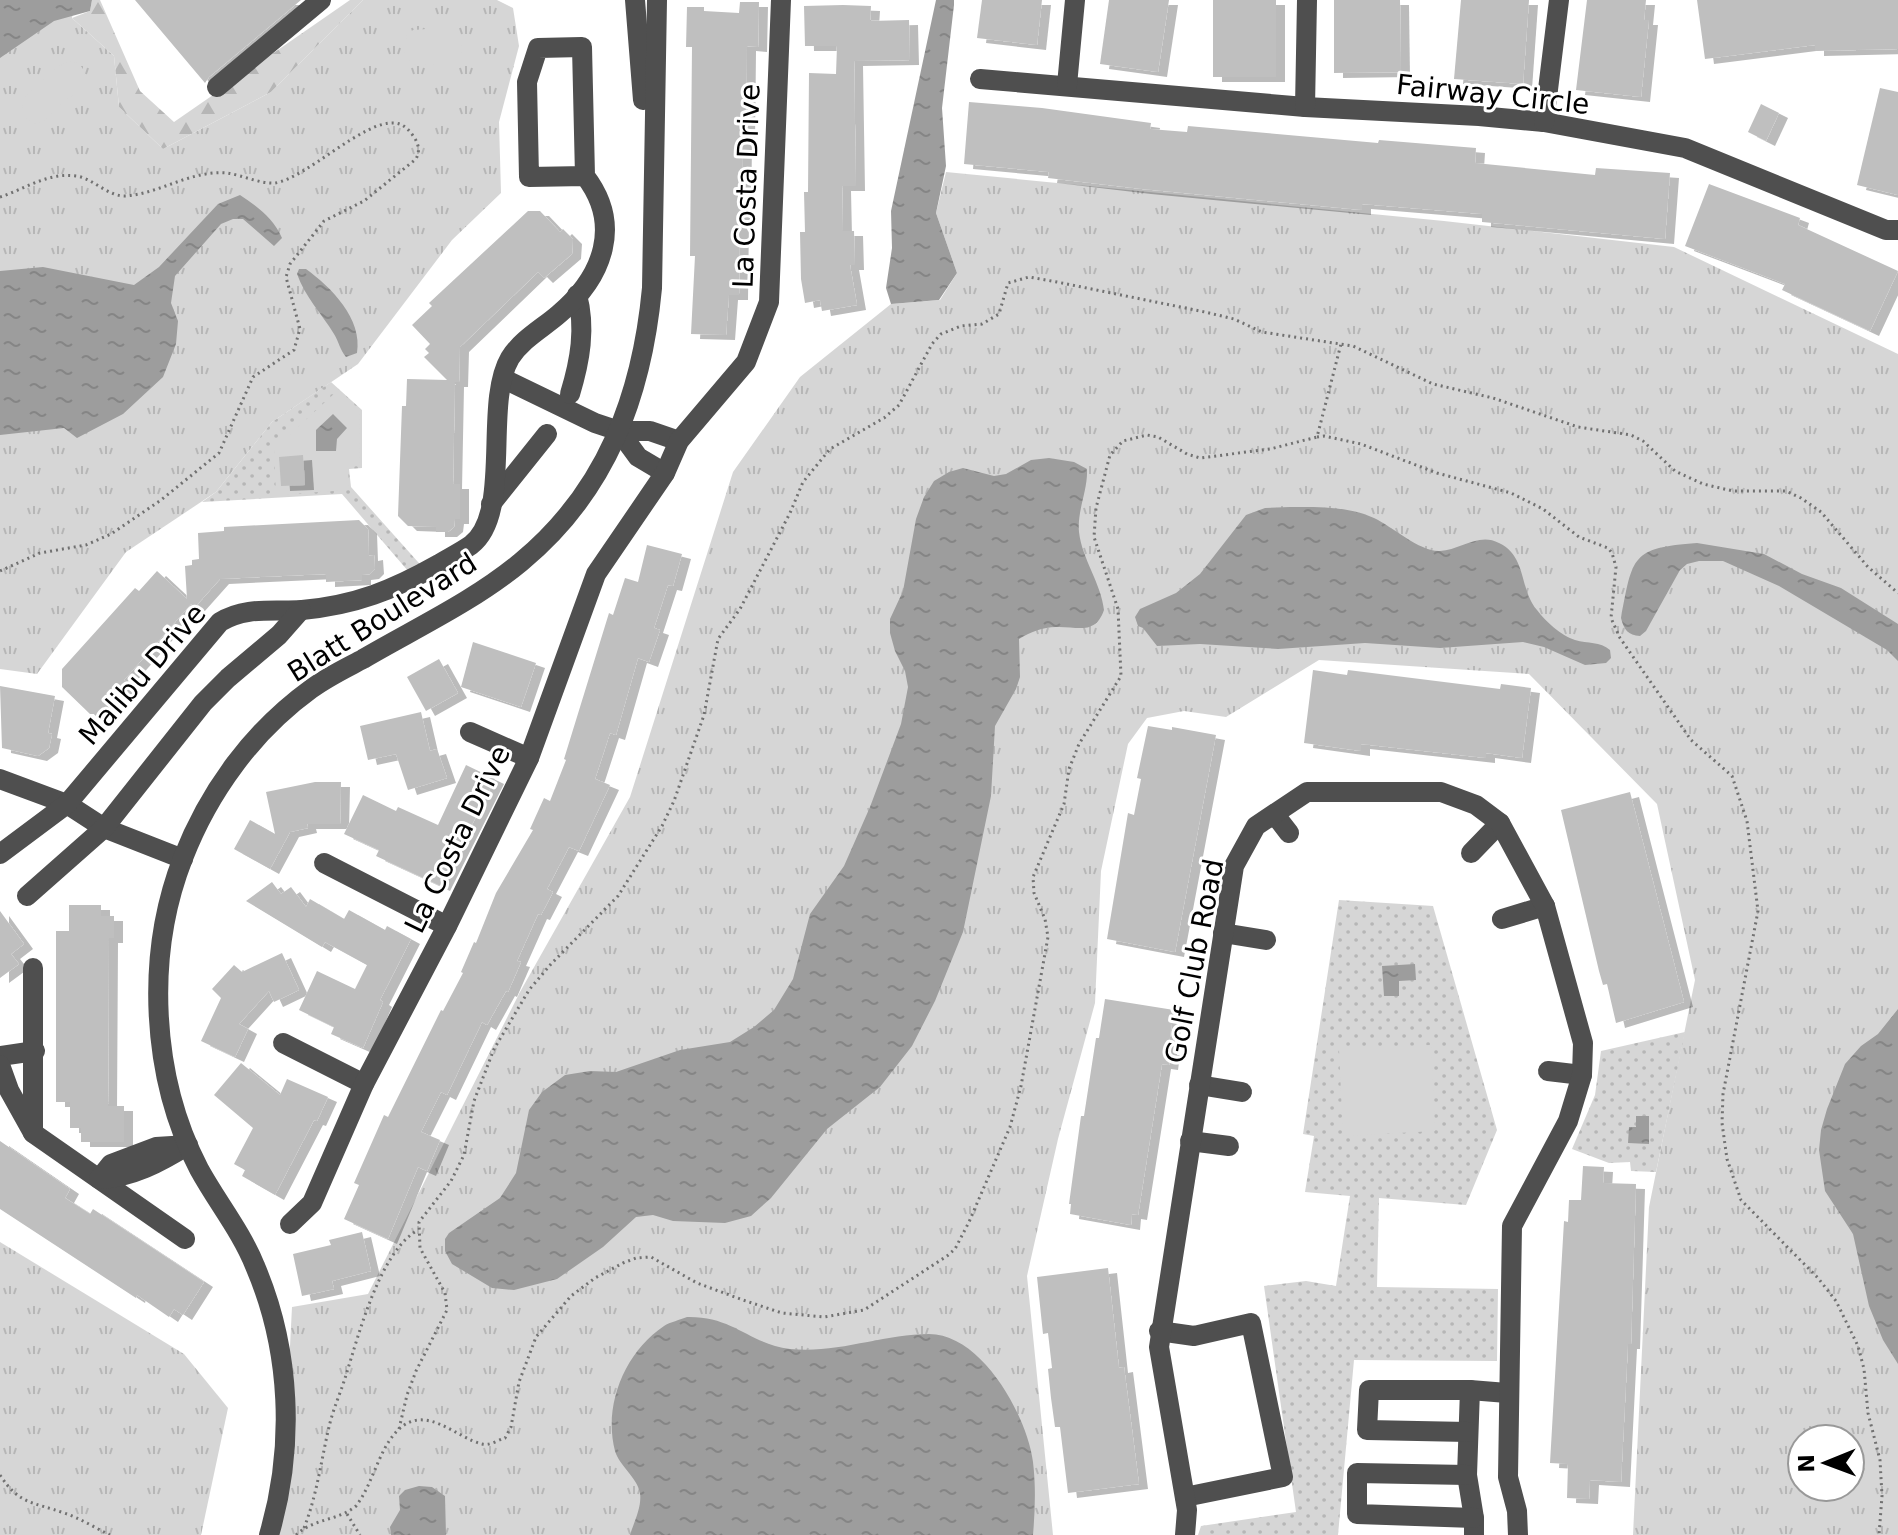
<svg xmlns="http://www.w3.org/2000/svg" width="1898" height="1535" font-family="'DejaVu Sans',sans-serif">
<style>
.grass{fill:url(#grass-tufts);fill-rule:evenodd}
.forest{fill:url(#forest-firs)}
.park{fill:url(#park-dots)}
.pitch{fill:#d6d6d6}
.water{fill:url(#water-ripples)}
.building{fill:#bfbfbf;filter:url(#shadow)}
.lines{fill:none;stroke-linecap:round;stroke-linejoin:round}
.path{stroke:#717171;stroke-width:3;stroke-dasharray:2 4;stroke-linecap:butt}
.minor{stroke:#4f4f4f;stroke-width:20}
.labels{text-anchor:middle;stroke-width:6;stroke-linejoin:round;paint-order:stroke}
.street-label{font-size:28px;fill:#000;stroke:#fff}
</style>
<defs>
<pattern id="grass-tufts" width="24" height="20" patternUnits="userSpaceOnUse" patternTransform="scale(2)"><rect width="24" height="20" fill="#d6d6d6"/><path d="M3 7l-1-3M5 7V3M7 7l1-3M15 17l-1-3M17 17v-4M19 17l1-3" fill="none" stroke="#b6b6b6"/></pattern>
<pattern id="forest-firs" width="22" height="20" patternUnits="userSpaceOnUse" patternTransform="scale(2)"><rect width="22" height="20" fill="#d6d6d6"/><path d="M5 1l3.5 6h-7zM16 11l3.5 6h-7z" fill="#b6b6b6"/></pattern>
<pattern id="park-dots" width="8" height="8" patternUnits="userSpaceOnUse" patternTransform="scale(2)"><rect width="8" height="8" fill="#d6d6d6"/><path d="M2 2h.1M6 6h.1" fill="none" stroke="#b6b6b6" stroke-width="1.8" stroke-linecap="round"/></pattern>
<pattern id="water-ripples" width="26" height="14" patternUnits="userSpaceOnUse" patternTransform="scale(2)"><rect width="26" height="14" fill="#9d9d9d"/><path d="M2 4q2-2 4 0t4 0M15 11q2-2 4 0t4 0" fill="none" stroke="#858585"/></pattern>
<filter id="shadow"><feDropShadow dx="9" dy="5" stdDeviation="0" flood-color="#0004"/></filter>
</defs>
<rect width="100%" height="100%" fill="#fff"/>
<g class="grass">
<path d="M0,0H75L72,18L114,56L119,107L163,149L271,92L363,0H497L513,8L519,46L499,122L501,193L452,240L358,364L272,422L216,492L126,552L37,674L0,669Z"/>
<path d="M946,172L1444,221L1674,247L1898,354V1535H1633L1649,1207L1695,980L1657,804L1529,674L1319,660L1226,717L1184,711L1147,718L1128,744L1101,871L1095,1003L1058,1139L1027,1276L1053,1535H269L287,1405L292,1307L368,1294L520,992L630,797L733,472L800,377L891,304L940,300L957,273L936,213ZM1802,1439H1850V1487H1802Z"/>
<path d="M0,1242L184,1354L228,1408L201,1535H0Z"/>
</g>
<path class="forest" d="M92,0H100L140,91L174,122L350,0H363L271,92L163,149L119,107L114,56L72,18L90,11Z"/>
<g class="park">
<path d="M331,382L362,410V468L349,469L351,487L426,571L414,578L342,494L202,502L216,492L272,422Z"/>
<path d="M1339,900L1433,906L1497,1130L1466,1205L1379,1198L1377,1287L1498,1289L1497,1361L1354,1360L1338,1535H1198L1201,1526L1296,1512L1264,1286L1306,1281L1336,1286L1350,1196L1305,1192L1314,1136L1303,1134Z"/>
<path d="M1685,1032L1656,1172L1631,1171L1630,1162L1609,1163L1572,1149L1595,1095L1601,1051Z"/>
</g>
<g class="pitch">
<path d="M427,29L453,33L462,40L461,54C448,63 426,68 411,63L404,52L407,35L413,30Z"/>
<path d="M70,61C83,62 88,75 84,86C78,93 70,96 63,102C53,110 41,134 26,118C21,112 22,106 23,99L57,67Z"/>
<path d="M337,391L359,412L360,465L348,466L349,490L276,495L274,449Z"/>
<path d="M1431,1045L1435,1131L1343,1136L1339,1049Z"/>
</g>
<g class="water">
<path d="M0,0H92L90,11L54,21L0,58Z"/>
<path d="M936,0H954V5L942,108L946,166L936,213L957,273L939,300L891,304L886,288L892,248L891,211Z"/>
<path d="M240,195C257,206 274,219 282,238L274,246L243,219H233L221,224L175,276L171,303L178,321L176,344L163,377L123,414L77,438L64,428L0,435V271L43,267L134,285L159,267L218,204Z"/>
<path d="M299,269H306C331,287 363,319 357,353L346,357C340,350 339,342 334,334C322,314 305,297 297,274Z"/>
<path d="M333,414L347,428L337,439L336,451H316V430Z"/>
<path d="M1049,458L1074,462L1087,469C1088,491 1077,510 1079,532C1082,559 1101,583 1104,610C1095,636 1077,626 1056,627C1043,627 1030,632 1019,639L1020,677L1016,689L995,726L991,796L963,932L935,1001L912,1046L880,1087L827,1129L771,1198L751,1216L725,1223L673,1221L653,1215L636,1217L603,1247L557,1279L514,1290L492,1288L452,1264L445,1251V1239L449,1233L500,1198L516,1173L529,1110L542,1092L565,1075L590,1071L616,1072L680,1050L730,1042L754,1027L774,1010L793,979L810,914L844,866L870,807L901,724L908,687L905,671L895,651L890,633V619L903,591L916,519L924,497L934,481L949,472L963,468L994,476L1006,474L1031,460Z"/>
<path d="M1290,507C1318,507 1348,506 1374,518C1393,527 1420,552 1440,551C1460,550 1479,532 1499,543C1527,556 1519,589 1537,610C1545,621 1562,636 1575,640C1588,644 1600,641 1610,650L1611,658L1606,663L1585,665L1544,647L1523,642L1440,648L1365,643L1278,649L1200,644L1157,646L1143,628L1138,626L1135,617L1140,609L1176,593L1200,574L1246,515L1265,508Z"/>
<path d="M1697,543L1764,554L1802,574L1841,588L1898,624V661L1887,650L1779,586L1723,561H1699L1687,564L1680,570L1646,631L1640,636C1628,635 1624,630 1621,618C1633,556 1631,548 1697,543Z"/>
<path d="M1415,964L1416,980L1399,981V996H1384L1382,966Z"/>
<path d="M1898,1009V1364L1883,1340L1869,1306L1853,1234L1825,1191L1819,1150L1821,1130L1827,1109L1845,1064L1861,1046L1878,1034Z"/>
<path d="M1636,1116H1649V1144L1628,1143L1629,1127H1636Z"/>
<path d="M687,1317C734,1316 749,1344 790,1349C837,1354 883,1334 929,1334C982,1334 1027,1416 1033,1462C1036,1487 1035,1511 1033,1535H630C634,1522 642,1507 640,1493C637,1477 620,1467 615,1451C603,1405 625,1352 664,1326C670,1322 680,1320 687,1317Z"/>
<path d="M419,1486L432,1487L445,1496L446,1535H391L390,1527L400,1510L399,1496L405,1490Z"/>
</g>
<g class="building">
<path d="M135,0H301L209,77L205,83Z"/>
<path d="M982,0H1042L1037,45L977,38Z"/>
<path d="M1109,0H1169L1158,72L1100,64Z"/>
<rect x="1213" y="0" width="63" height="77"/>
<path d="M1334,0H1400L1401,72L1334,73Z"/>
<path d="M1461,0H1529L1523,84L1454,79Z"/>
<path d="M1587,0H1646L1644,20H1649L1641,97L1576,90Z"/>
<path d="M1697,0H1898V49L1815,51V45L1705,59Z"/>
<path d="M740,2H759L758,47L747,46L746,138H743L742,215H740L739,295H729L726,335L691,334L695,256H690L692,47H686L687,7H704V11L739,13Z"/>
<path d="M843,5L871,6L870,21L909,20L910,60L854,61L856,186H842L843,231H854L855,265H850L857,305L822,311L820,300L805,303L801,279L800,232H805L804,192H808L809,73L836,74L837,46H805L804,6Z"/>
<path d="M1880,88L1898,92V195L1857,185Z"/>
<path d="M969,102L1042,108L1151,123L1150,129L1187,132L1188,126L1378,143L1379,140L1476,148L1475,163L1595,175L1596,168L1670,173L1665,239L1482,222V214L1362,204V210L1142,189L1048,178L1049,172L964,164Z"/>
<path d="M1761,104L1779,113L1766,141L1748,132Z"/>
<path d="M1709,184L1800,218L1798,225L1898,271L1870,331L1782,290L1785,284L1685,246Z"/>
<path d="M528,211H540L560,232L563,229L573,239L572,254L544,278L538,272L460,347L459,382H455L453,484H460V519H455L454,527L448,532H436V527L408,526L398,516L402,406H406L407,379L447,380L424,357L429,353L425,349L430,344L412,325L432,306L429,303Z"/>
<path d="M303,455L305,485L281,486L279,457Z"/>
<path d="M359,520L368,529L369,556L374,555L375,569L370,574L362,575V580L326,582V574L220,579L195,607L191,604L124,680L130,685L107,711L103,708L98,714H90L62,687V669L135,588L139,591L157,571L187,599L185,566L192,565V560L199,559L198,533L224,531V527Z"/>
<path d="M647,545L682,554L673,586L668,585L654,628L660,630L649,662L638,658L616,735L610,733L595,779L610,785L579,851L569,847L547,889L553,892L541,915L538,914L517,961L521,962L508,992L506,991L487,1025L482,1022L447,1095L441,1092L421,1132L440,1140L427,1171L418,1167L388,1239L344,1219L359,1185L354,1183L384,1115L388,1117L441,1010L443,1011L463,973L461,972L474,942L476,943L496,893L533,830L530,829L544,798L550,801L566,760L564,759L609,613L613,615L625,578L638,582Z"/>
<path d="M473,642L536,663L521,707L461,687Z"/>
<path d="M439,659L458,693L426,711L407,677Z"/>
<path d="M1313,670L1347,675L1348,670L1500,689L1501,684L1531,688L1522,758L1486,753V758L1361,744V751L1304,743Z"/>
<path d="M0,686L55,696L48,733L52,734L49,748L38,756L2,748Z"/>
<path d="M421,712L430,751L437,749L447,778L408,790L396,754L368,760L360,726Z"/>
<path d="M1148,726L1172,730V727L1216,735L1175,952L1107,939L1128,813L1134,815L1141,779L1137,778Z"/>
<path d="M466,765L495,779L441,886L376,856L379,850L344,834L363,795L396,811L398,807L438,825Z"/>
<path d="M315,782H341L340,824H307L308,828L290,832L270,869L234,849L250,820L275,834L266,792Z"/>
<path d="M1630,792L1684,1002L1616,1023L1607,984L1603,985L1599,971L1561,810Z"/>
<path d="M272,882L281,894L291,887L306,907L310,899L344,919L349,910L385,930L387,926L411,939L380,1000L383,1002L363,1048L331,1034L334,1027L299,1010L317,971L355,989L367,965L325,942L322,947L246,901Z"/>
<path d="M69,905H101V916H114V938H109L108,1106H124V1142H81V1128H70V1102H56V931H69Z"/>
<path d="M0,911L24,944L11,954L19,964L0,978Z"/>
<path d="M282,953L299,990L274,1002L269,991L239,1024L248,1029L235,1057L201,1041L221,998L212,989L234,965L242,972Z"/>
<path d="M1105,999L1174,1010L1168,1050H1171L1169,1065L1162,1064L1138,1215L1132,1214L1131,1225L1070,1214L1071,1204H1069L1081,1116H1084L1096,1038H1099Z"/>
<path d="M241,1063L280,1095L287,1079L328,1097L317,1121L314,1120L275,1195L242,1176L245,1170L234,1164L253,1128L214,1095Z"/>
<path d="M0,1141L70,1189L65,1198L90,1214L93,1209L204,1282L183,1315L174,1309L169,1317L137,1295L136,1298L0,1209Z"/>
<path d="M1583,1166L1604,1167L1603,1183L1636,1184L1631,1344H1628L1621,1482L1590,1480L1589,1499L1567,1498L1568,1464L1550,1463L1564,1221L1568,1222L1569,1200H1581Z"/>
<path d="M362,1232L371,1271L332,1281L334,1289L302,1296L293,1254L331,1245L329,1240Z"/>
<path d="M1108,1268L1119,1368L1124,1367L1139,1484L1068,1493L1060,1427H1055L1051,1398L1048,1369L1052,1368L1048,1333L1043,1334L1037,1277Z"/>
</g>
<g class="lines">
<g class="path">
<path d="M0,197C25,189 48,172 76,176C93,178 108,197 126,196C161,193 191,170 227,173C242,175 260,184 275,183C307,178 363,120 395,123C404,124 409,130 414,137C419,145 420,151 416,159L364,201L324,221L290,264L286,277L300,329L294,350L253,377L219,453L161,500L111,534L86,545L40,553L0,571"/>
<path d="M1317,437L1324,436L1361,444L1437,473L1511,493L1543,509L1579,537L1608,548L1612,553L1616,567L1611,618L1620,638L1691,740L1732,776L1747,821L1758,911L1723,1094L1722,1123L1727,1159L1741,1200L1818,1278L1836,1301L1858,1346L1864,1369L1868,1413L1880,1460L1882,1496L1879,1535"/>
<path d="M399,1429L407,1395L416,1371L447,1310L445,1293L420,1248L419,1222L451,1181L464,1155L474,1101L494,1049L529,990L551,964L618,896L662,826L674,801L704,715L718,639L740,609L790,513L803,482L830,449L884,418L899,405L932,344L941,334L961,326L982,324L999,314L1008,283L1029,277L1057,282L1205,312L1234,319L1262,332L1353,346L1433,384L1493,398L1578,427L1631,435L1643,441L1675,471L1703,484L1733,491H1786L1801,498L1821,512L1868,567L1898,593"/>
<path d="M0,1475C19,1505 34,1502 64,1513C80,1518 95,1528 110,1535"/>
<path d="M347,1514L360,1535"/>
<path d="M304,1528C317,1495 321,1461 329,1427C333,1409 341,1392 346,1375C359,1334 380,1251 418,1230"/>
<path d="M296,1535C314,1518 338,1521 356,1506C373,1484 378,1451 397,1431C425,1402 456,1438 482,1444C490,1446 498,1440 505,1438L511,1427L519,1382L536,1337L571,1296L595,1278L623,1263L636,1258L651,1257L697,1283L743,1300L782,1313L824,1317L864,1310L947,1256L955,1249L969,1222L1010,1127L1021,1086L1048,937L1045,919L1034,893L1033,877L1064,804L1069,769L1079,744L1121,676L1118,609L1094,537L1096,508L1110,455L1123,441L1147,435L1158,437L1187,454L1200,458L1270,449L1317,437L1341,344"/>
</g>
<g class="minor">
<path d="M635,0L643,100"/>
<path d="M980,79L1305,107L1479,116L1544,122L1685,148L1886,230H1898"/>
<path d="M1067,85L1075,0"/>
<path d="M217,87L321,0"/>
<path d="M1305,107L1307,0"/>
<path d="M1544,122L1559,0"/>
<path d="M504,379L595,423L619,431"/>
<path d="M570,394C580,361 586,328 577,295"/>
<path d="M665,473L638,457L619,431H650L679,441"/>
<path d="M491,504L547,434"/>
<path d="M470,732L529,758"/>
<path d="M0,779L67,804L104,828L183,859"/>
<path d="M1275,815L1289,833"/>
<path d="M1471,853L1500,823"/>
<path d="M0,854L67,804L220,622C246,606 273,612 302,610C356,605 393,590 439,564C449,558 461,552 471,545C513,513 483,404 510,358C522,339 543,328 559,314C604,276 622,224 585,176L582,47L538,48L527,82L529,177L585,176"/>
<path d="M324,863L447,926"/>
<path d="M27,896L104,828L203,703L228,678L279,635L301,610"/>
<path d="M1502,919L1545,906"/>
<path d="M1223,933L1266,940"/>
<path d="M283,1043L364,1084"/>
<path d="M0,1056L35,1051"/>
<path d="M0,1065L9,1090L33,1133L185,1239"/>
<path d="M1548,1071L1582,1075"/>
<path d="M1199,1085L1242,1092"/>
<path d="M33,1133V968"/>
<path d="M1190,1141L1229,1146"/>
<path d="M188,1145C161,1162 131,1178 99,1179L111,1164L156,1147Z"/>
<path d="M290,1224L312,1203L364,1084L447,926L529,758L596,574L665,473L679,441L746,362L769,302L781,0"/>
<path d="M1159,1331L1194,1336L1251,1323L1283,1477L1185,1497"/>
<path d="M1470,1390L1467,1475L1474,1518V1535"/>
<path d="M1468,1432L1367,1430L1369,1390H1470L1507,1393"/>
<path d="M1467,1475L1357,1473V1514L1474,1518"/>
<path d="M269,1535C295,1447 291,1350 255,1266C241,1231 217,1202 199,1169C151,1077 145,955 183,858C209,791 253,731 311,689C327,677 346,668 363,659C416,628 474,601 521,562C607,491 642,395 652,288L657,0"/>
<path d="M1185,1535L1187,1510L1159,1347L1234,866L1256,826L1307,792H1441L1476,805L1500,823L1545,906L1583,1043L1582,1075L1568,1121L1512,1226L1508,1477L1517,1511L1518,1535"/>
</g>
</g>
<g class="labels">
<g class="street-label">
<text transform="translate(1493 94) rotate(6)" y="10">Fairway Circle</text>
<text transform="translate(746 186) rotate(-88)" y="10">La Costa Drive</text>
<text transform="translate(382 617) rotate(-32)" y="10">Blatt Boulevard</text>
<text transform="translate(142 674) rotate(-49)" y="10">Malibu Drive</text>
<text transform="translate(457 839) rotate(-64)" y="10">La Costa Drive</text>
<text transform="translate(1194 961) rotate(-79)" y="10">Golf Club Road</text>
</g>
</g>
<g transform="translate(1826 1463) rotate(269)"><circle r="38" fill="#ffffff" stroke="#999999" stroke-width="2"/>
<path d="M0-6L14 30L0 20L-14 30Z" fill="#000000"/>
<text y="-12" font-size="22" font-weight="bold" text-anchor="middle" fill="#000000">N</text>
</g>
</svg>
